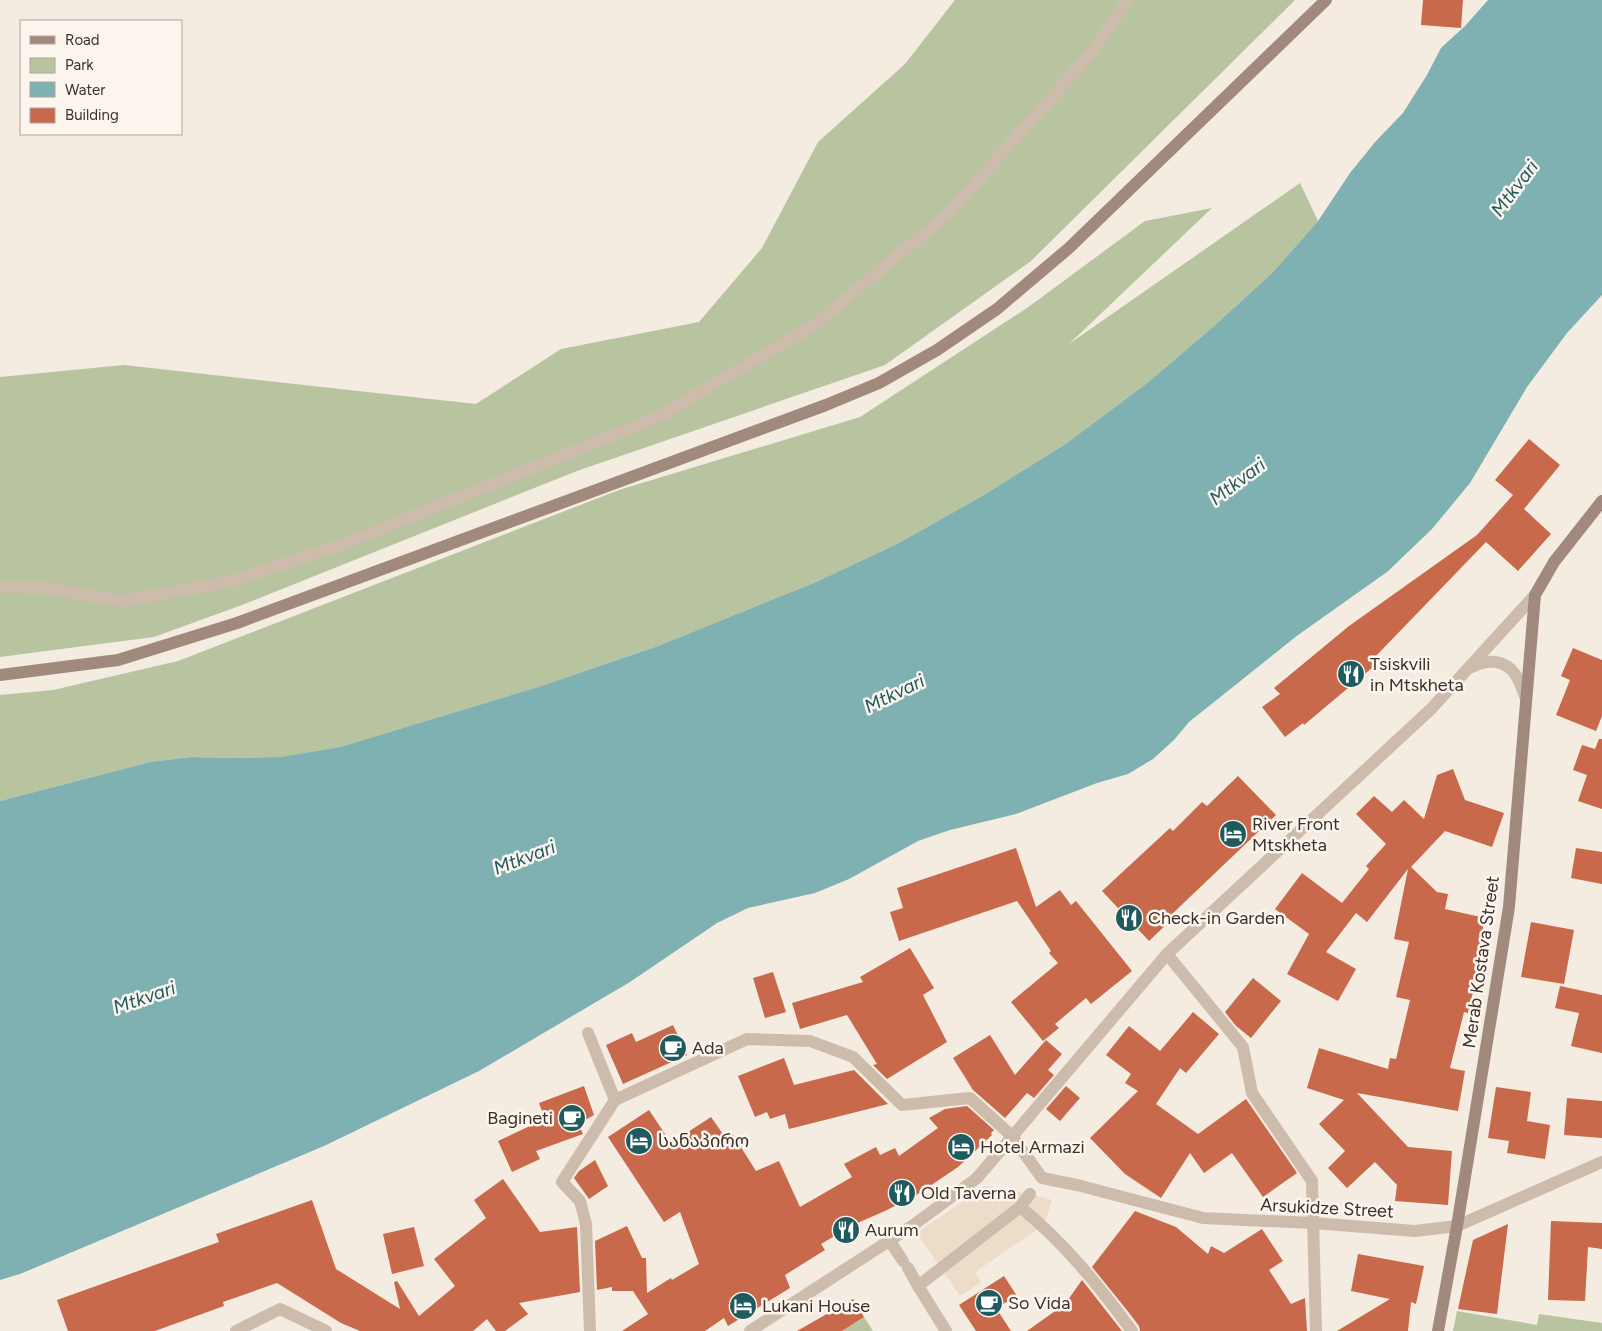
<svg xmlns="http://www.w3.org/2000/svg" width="1602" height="1331" font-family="Figtree,'Noto Sans Georgian',sans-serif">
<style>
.green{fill:#b8c4a0}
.plaza{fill:#ecdcc8}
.water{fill:#7fb0b2}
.building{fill:#c8694b}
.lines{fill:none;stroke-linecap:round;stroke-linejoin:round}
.lane{stroke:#cdbbac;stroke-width:12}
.street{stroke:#cdbbac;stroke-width:12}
.secondary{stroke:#a18a7d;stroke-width:12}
.labels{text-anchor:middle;stroke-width:5;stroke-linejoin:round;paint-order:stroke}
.poi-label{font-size:18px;fill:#3b302b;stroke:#fbf5ee;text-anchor:start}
.street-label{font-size:18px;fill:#3b302b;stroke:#fbf5ee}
.water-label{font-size:19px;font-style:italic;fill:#1f5a5e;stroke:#fbf5ee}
</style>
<rect width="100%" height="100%" fill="#f4ebe1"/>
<g class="green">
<path d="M955,0H1295L1031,261L885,365L577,471L242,605L154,637L0,657V377L124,365L476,404L561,349L699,322L762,248L818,142L905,64Z"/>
<path d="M1300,183L1318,221L1273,272L1213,327L1146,384L1064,445L982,496L897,544L816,582L658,646L541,686L340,747L280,757L234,758L191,757L150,762L0,801V695L53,690L178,661L619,490L860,417L1027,308L1145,221L1212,208L1069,344Z"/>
<path d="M1457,1311L1537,1325L1539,1314L1602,1323V1331H1453Z"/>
<path d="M864,1317L873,1331H842Z"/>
</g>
<path class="plaza" d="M985,1186L1030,1194L1052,1200L1044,1225L975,1272L981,1282L960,1296L917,1233Z"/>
<path class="water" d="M1488,0H1602V295L1567,333L1527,387L1470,483L1432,529L1387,572L1298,635L1189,722L1174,740L1153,759L1128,774L1097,783L1016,814L950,830L918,841L849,879L815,893L748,908L717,923L630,982L479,1071L324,1146L20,1274L0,1280V801L150,762L191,757L234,758L280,757L340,747L541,686L658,646L816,582L897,544L982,496L1064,445L1146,384L1213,327L1273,272L1318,221L1350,173L1376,141L1403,113L1427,75L1441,48L1465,26Z"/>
<g class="building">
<path d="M1423,0H1463L1461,28L1421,25Z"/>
<path d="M1529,439L1560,465L1524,509L1551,534L1518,571L1486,542L1375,657L1379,662L1304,725L1303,723L1285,737L1262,707L1280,694L1274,688L1349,626L1477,535L1513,495L1495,480Z"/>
<path d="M1573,648L1602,660V716L1596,731L1556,715L1570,680L1561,676Z"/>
<path d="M1599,739H1602V809L1578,801L1587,775L1573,770L1582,745L1595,749Z"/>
<path d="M1453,769L1465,800L1504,813L1492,847L1445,831L1411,867L1437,892L1448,894L1445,909L1485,918L1474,970L1478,971L1468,1013L1464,1012L1450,1068L1465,1071L1458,1111L1357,1093L1408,1147L1452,1151L1448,1205L1395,1201L1397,1185L1375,1162L1347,1188L1328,1168L1345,1151L1319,1124L1344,1100L1307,1088L1319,1048L1388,1069L1390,1058L1396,1059L1410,1000L1396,997L1409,942L1394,939L1408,869L1367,922L1356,913L1326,952L1356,969L1338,1001L1287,974L1309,934L1275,909L1302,873L1342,903L1369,869L1366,866L1386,844L1356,814L1374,796L1392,812L1404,800L1424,819L1437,775Z"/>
<path d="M1238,776L1276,815L1170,916L1172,919L1149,941L1102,891L1170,828L1173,831L1202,802L1207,806Z"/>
<path d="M1016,848L1036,907L1060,890L1071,905L1076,901L1132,971L1091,1004L1086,998L1055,1024L1059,1028L1043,1041L1011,1002L1058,963L1049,953L1051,951L1017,901L899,941L890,912L903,908L897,888Z"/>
<path d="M1576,848L1602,852V884L1571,878Z"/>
<path d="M1531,922L1574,930L1564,984L1521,977Z"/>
<path d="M910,948L934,988L923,995L947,1042L887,1079L873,1065L877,1064L847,1015L800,1029L792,1003L863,982L860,977Z"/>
<path d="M773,972L786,1012L765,1018L753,978Z"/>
<path d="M1253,978L1281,1001L1251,1038L1236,1026L1225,1012Z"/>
<path d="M1560,986L1602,995V1053L1571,1046L1579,1013L1555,1008Z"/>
<path d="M1193,1012L1219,1034L1186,1073L1180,1068L1156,1104L1198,1134L1246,1099L1297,1173L1263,1197L1232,1153L1204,1173L1190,1153L1161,1198L1125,1174L1090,1138L1138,1091L1125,1083L1131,1074L1106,1055L1129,1026L1160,1051Z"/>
<path d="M673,1025L687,1055L623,1084L606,1045L632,1033L636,1042Z"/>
<path d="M990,1035L1015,1075L1046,1040L1062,1054L1048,1070L1054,1075L1034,1098L1027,1093L1005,1118L973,1090L953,1058Z"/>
<path d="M784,1058L794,1085L854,1070L888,1104L789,1129L785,1114L770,1119L767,1112L755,1117L738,1076Z"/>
<path d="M584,1086L594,1115L578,1124L583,1134L536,1151L540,1159L512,1172L498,1141L545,1119L539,1103Z"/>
<path d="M1066,1086L1080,1098L1060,1121L1046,1109Z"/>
<path d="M1496,1087L1531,1092L1527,1121L1550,1125L1545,1159L1507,1153L1509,1141L1488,1138Z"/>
<path d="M1567,1098L1602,1101V1138L1564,1135Z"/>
<path d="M967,1106L994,1130L991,1133L992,1135L958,1167L918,1194L887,1210L853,1225L821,1244L825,1250L785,1275L790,1288L728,1326L724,1318L705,1331H622L648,1314L633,1291H612V1287L597,1290L595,1241L627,1226L642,1258H646L647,1293L671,1278L672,1280L699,1264L680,1212L664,1222L608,1137L649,1110L671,1143L711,1117L725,1137L732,1133L756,1171L779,1161L800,1207L852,1177L844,1164L876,1147L880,1155L895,1148L899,1156L938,1128L929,1118L945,1109Z"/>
<path d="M595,1160L608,1186L589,1199L574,1178L579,1171Z"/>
<path d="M503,1179L540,1232L577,1227L580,1292L519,1303L528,1314L505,1331H496L487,1319L473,1331H360L341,1323L277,1283L223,1302L224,1306L155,1331H68L57,1300L219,1242L216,1234L312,1200L336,1269L400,1309L394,1282L397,1281L419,1316L455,1286L434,1259L486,1218L474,1200Z"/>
<path d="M1135,1211L1176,1227L1208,1254L1211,1246L1224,1253L1262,1229L1283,1261L1269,1270L1291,1304L1305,1298L1307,1331H1140L1139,1326L1126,1309L1092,1267Z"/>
<path d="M1551,1221L1602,1223V1249L1588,1247L1585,1301L1548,1300Z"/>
<path d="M1508,1224L1497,1314L1458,1309L1473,1240Z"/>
<path d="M414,1227L424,1266L392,1274L383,1234Z"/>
<path d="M1358,1254L1424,1266L1416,1304L1411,1302L1408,1331H1337L1390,1299L1351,1291Z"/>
<path d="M1004,1276L1017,1296L996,1308L1011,1331H976L959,1305Z"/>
<path d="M1082,1280L1122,1331H1027L1065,1304Z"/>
<path d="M853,1299L864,1317L842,1331H797Z"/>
</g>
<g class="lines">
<g class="lane">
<path d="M0,587L45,588L123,601L228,582L349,542L660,416L814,325L948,214L1092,52L1128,0"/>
<path d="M588,1033L615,1100"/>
<path d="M236,1331L280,1309L326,1331"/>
<path d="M590,1331L586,1224L580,1201L562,1182L615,1100L747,1039L810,1041L853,1057L902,1105L970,1098L1012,1136"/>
</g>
<g class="street">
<path d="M1472,667C1486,659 1504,659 1515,674C1520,681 1523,691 1526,699"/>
<path d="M1167,954L1243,1047L1252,1093L1312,1181L1316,1331"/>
<path d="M1012,1136L1042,1178L1077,1185L1203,1218L1313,1223L1415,1231L1457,1226L1602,1162"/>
<path d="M1020,1207C1064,1242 1099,1286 1132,1331"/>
<path d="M889,1240L903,1261"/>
<path d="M908,1268L918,1286"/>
<path d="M750,1331L912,1226L977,1178L1167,954L1431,709L1535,595"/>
<path d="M946,1331L918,1286L1020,1207L1030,1194"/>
</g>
<g class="secondary">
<path d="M0,675L118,660L237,623L826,405L879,383L937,350L997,309L1069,248L1326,0"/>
<path d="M1438,1331L1457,1226L1509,907L1535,595L1554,562L1602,501"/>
</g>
</g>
<defs>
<g id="restaurant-disc" transform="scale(1.4375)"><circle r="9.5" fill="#1f5a5e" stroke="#fbf5ee"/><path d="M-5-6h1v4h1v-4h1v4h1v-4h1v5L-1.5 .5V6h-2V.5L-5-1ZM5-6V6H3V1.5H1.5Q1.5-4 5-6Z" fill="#fff"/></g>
<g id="hotel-disc" transform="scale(1.4375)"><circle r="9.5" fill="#1f5a5e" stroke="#fbf5ee"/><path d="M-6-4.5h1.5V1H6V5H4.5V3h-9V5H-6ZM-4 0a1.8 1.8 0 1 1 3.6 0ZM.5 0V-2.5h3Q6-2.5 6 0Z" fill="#fff"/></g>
<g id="cafe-disc" transform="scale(1.4375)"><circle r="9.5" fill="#1f5a5e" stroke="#fbf5ee"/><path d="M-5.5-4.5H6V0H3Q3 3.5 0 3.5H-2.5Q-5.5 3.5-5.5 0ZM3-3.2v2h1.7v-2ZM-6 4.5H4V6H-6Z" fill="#fff"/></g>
</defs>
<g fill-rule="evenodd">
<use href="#restaurant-disc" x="1351" y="674"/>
<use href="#hotel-disc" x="1233" y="834"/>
<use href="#restaurant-disc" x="1129" y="918"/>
<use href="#cafe-disc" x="673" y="1048"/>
<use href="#cafe-disc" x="572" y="1118"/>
<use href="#hotel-disc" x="639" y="1141"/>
<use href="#hotel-disc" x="961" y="1147"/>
<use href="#restaurant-disc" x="902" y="1193"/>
<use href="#restaurant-disc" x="846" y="1230"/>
<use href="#cafe-disc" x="989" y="1303"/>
<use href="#hotel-disc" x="743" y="1306"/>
</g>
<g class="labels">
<g class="poi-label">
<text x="1370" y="670">Tsiskvili<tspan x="1370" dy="21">in Mtskheta</tspan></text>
<text x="1252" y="830">River Front<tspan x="1252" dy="21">Mtskheta</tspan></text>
<text x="1148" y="924">Check-in Garden</text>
<text x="692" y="1054">Ada</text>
<text x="553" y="1124" text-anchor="end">Bagineti</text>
<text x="658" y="1147">სანაპირო</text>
<text x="980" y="1153">Hotel Armazi</text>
<text x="921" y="1199">Old Taverna</text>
<text x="865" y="1236">Aurum</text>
<text x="1008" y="1309">So Vida</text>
<text x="762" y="1312">Lukani House</text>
</g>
<g class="street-label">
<text transform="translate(1481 962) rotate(-82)" y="6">Merab Kostava Street</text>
<text transform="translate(1327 1208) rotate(3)" y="6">Arsukidze Street</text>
</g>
<g class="water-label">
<text transform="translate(1514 188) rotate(-53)" y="7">Mtkvari</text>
<text transform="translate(1237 481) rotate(-37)" y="7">Mtkvari</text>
<text transform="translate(894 693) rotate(-26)" y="7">Mtkvari</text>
<text transform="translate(524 857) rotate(-21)" y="7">Mtkvari</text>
<text transform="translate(144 997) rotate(-19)" y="7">Mtkvari</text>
</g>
</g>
<rect x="20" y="20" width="162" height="115" fill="#fbf5ee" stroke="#aea6a0"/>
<rect x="30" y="36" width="25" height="8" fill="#a18a7d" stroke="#aea6a0"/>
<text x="65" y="45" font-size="15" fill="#3b302b">Road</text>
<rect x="30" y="58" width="25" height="15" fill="#b8c4a0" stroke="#aea6a0"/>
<text x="65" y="70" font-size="15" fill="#3b302b">Park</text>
<rect x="30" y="82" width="25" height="15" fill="#7fb0b2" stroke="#aea6a0"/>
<text x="65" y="95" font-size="15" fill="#3b302b">Water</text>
<rect x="30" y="108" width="25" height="15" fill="#c8694b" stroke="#aea6a0"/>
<text x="65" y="120" font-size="15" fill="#3b302b">Building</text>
</svg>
